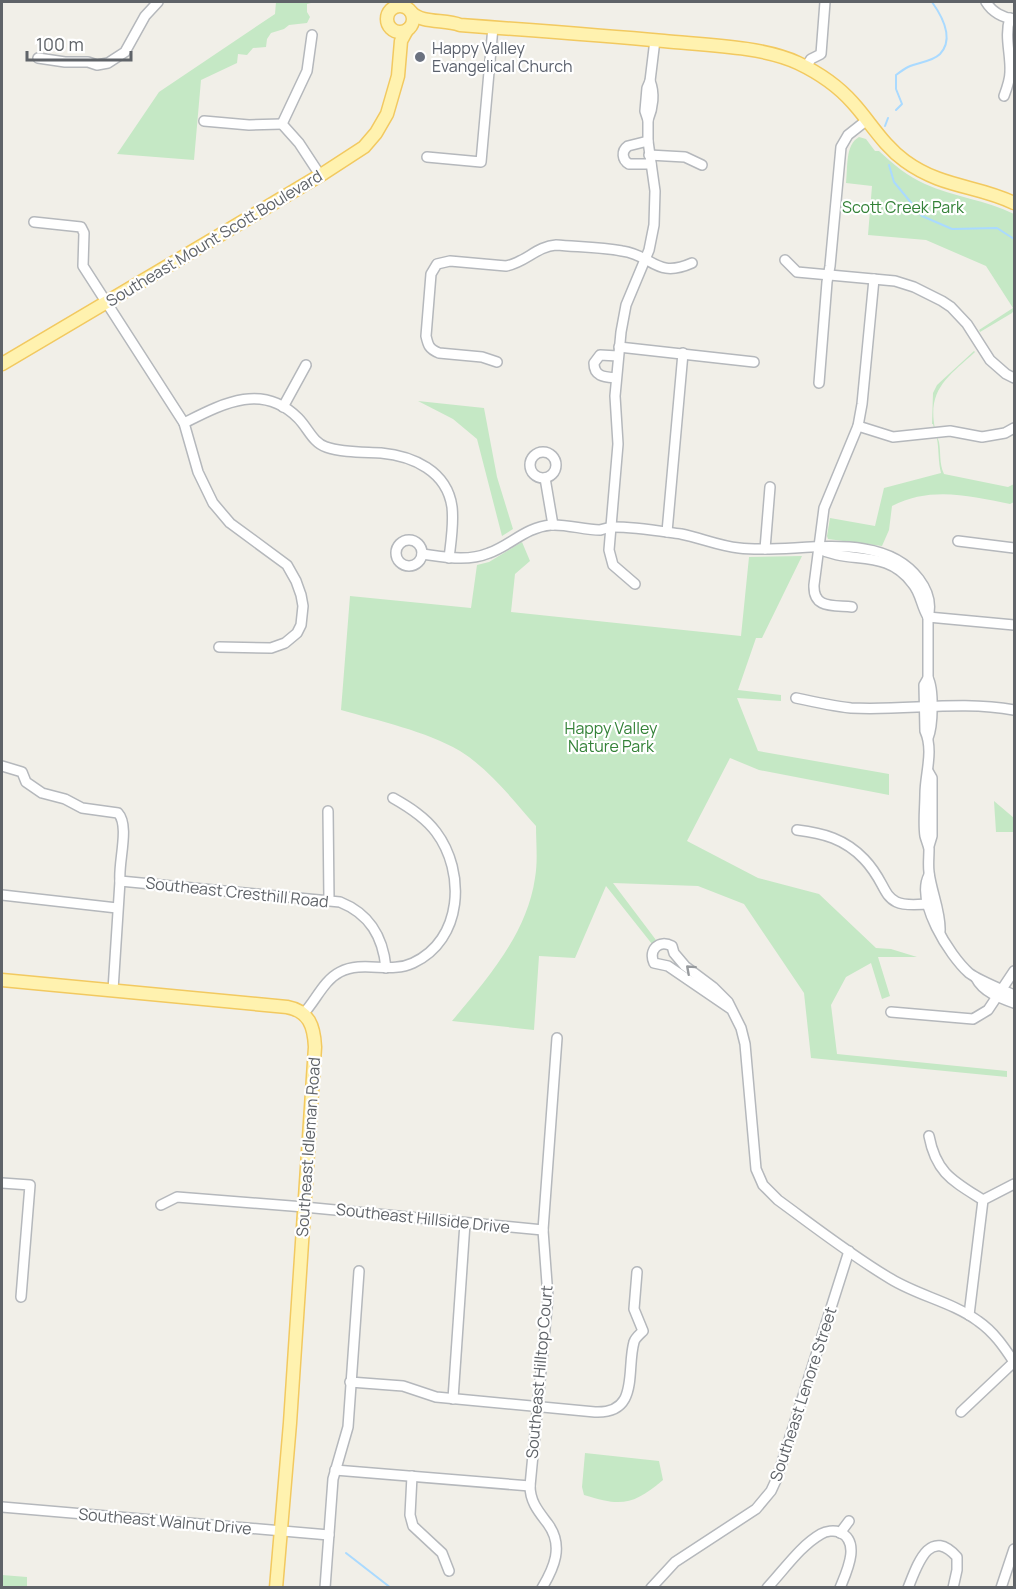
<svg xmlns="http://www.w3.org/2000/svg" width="1016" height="1589" font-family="Manrope,sans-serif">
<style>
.green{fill:#c5e8c5}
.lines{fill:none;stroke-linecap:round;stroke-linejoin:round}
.stream{stroke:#aadaff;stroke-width:2}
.minor-casing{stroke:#b5b8bc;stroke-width:12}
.major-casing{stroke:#f2c960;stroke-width:15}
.minor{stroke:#fff;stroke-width:9}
.major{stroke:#fff2af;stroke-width:12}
.oneway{stroke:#979a9d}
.worship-dot{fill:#6b7280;stroke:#fff;stroke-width:2}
.labels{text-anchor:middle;stroke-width:4.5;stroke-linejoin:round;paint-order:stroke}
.worship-label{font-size:16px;fill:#5b616d;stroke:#fff;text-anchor:start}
.park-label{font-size:16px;fill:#348238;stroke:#fff}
.street-label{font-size:16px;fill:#5f6368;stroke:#fff}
</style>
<rect width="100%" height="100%" fill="#f1efe8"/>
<g class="green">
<path d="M276,2H315L307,4V12L310,17L307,23L289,25L284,29L271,33L267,39L266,47L253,48L247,55L238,54L237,63L201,80L194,160L117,154L159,92L275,14Z"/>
<path d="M859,137L866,139L875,151H879C893,164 907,176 925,184C954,197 986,200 1014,214V310L1012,313L980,332L979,330L1013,308L986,266L926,240L868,235L872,186L846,183C848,167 845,145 859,137Z"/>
<path d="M974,351L975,352C948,377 927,389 935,429C935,434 938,438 939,442C941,453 939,463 944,474L1008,487L1014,484V502L1010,504C970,496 931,486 892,506L889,530L882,546L828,539L827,536L830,518L875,526L884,488L941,473C938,461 939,449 937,439C936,434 934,429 933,424H932L933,393L937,385Z"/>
<path d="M418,401L484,408L497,477L513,529L502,536L477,439L453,419Z"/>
<path d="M522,542L530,561L515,574L511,612L741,636L749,557L802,556L762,638H756L738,690L781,695V701L737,698L758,751L889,774V795L759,770L730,758L687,841L758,878L819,894L876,948L891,949L917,957H878L890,996L882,999L871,963L846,977L831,1005L837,1054L1007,1071V1077L811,1058L804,993L744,904L698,886L613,883L656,940L652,944L606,886L575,958L539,956L534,1030L452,1021C487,979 527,934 535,878C538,861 536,843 536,826C514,801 489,769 460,751C426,731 379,721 341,710L350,596L471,608L477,565L489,562Z"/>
<path d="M994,801L1014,818V832H996Z"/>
<path d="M585,1453L659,1461L663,1480C633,1505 622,1507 584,1495L582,1487Z"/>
<path d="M2,1575L27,1577V1587H2Z"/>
</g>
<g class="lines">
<g class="stream">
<path d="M896,110L902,104L896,89V75C900,72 904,69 908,67C918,62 932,62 940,54C955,38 942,16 932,2"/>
<path d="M885,126L888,118"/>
<path d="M889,165L894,182L922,216L952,229L997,228L1014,239"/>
<path d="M346,1553L391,1588"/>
</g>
<g class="minor-casing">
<g id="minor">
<path d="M986,2C992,12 1003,18 1014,19"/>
<path d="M312,35L307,71L282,124L299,143L320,175"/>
<path d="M38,58L65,62H88L97,65L108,63L125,52L145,16L158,2"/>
<path d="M806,67L811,59L821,54L825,2"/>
<path d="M1004,96C1007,88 1010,80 1010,72C1011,54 1004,36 1010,18"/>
<path d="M648,120C653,108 655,93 650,81"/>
<path d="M204,121L249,125L282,124"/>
<path d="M648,141L628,146C621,151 622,160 629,164H651"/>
<path d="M649,155L685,157L702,165"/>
<path d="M427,157L481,162L493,27"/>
<path d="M34,222L81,227L84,233L83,266L184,423L198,472L213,503L230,523L287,565L296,581L301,595L303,606L301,625L297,633L285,643L271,648L219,647"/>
<path d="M785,260L797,272L895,281L914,287L942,301L951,307L967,324L990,360L1006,374L1014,378"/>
<path d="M619,347L754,362"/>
<path d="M497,362L482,357L439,353C429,349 428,345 426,336L431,274L437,264L450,261L506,266C525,263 537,246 556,245C578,247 600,247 622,251C653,255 656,279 692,263"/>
<path d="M616,378C605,377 594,377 594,363L600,355L618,356"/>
<path d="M819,383L827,282L830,266L841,147L848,135L867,120"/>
<path d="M283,407L306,365"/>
<path d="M184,423C222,404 262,382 298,418C308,428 313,443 326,447C343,453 364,452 381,453C413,456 447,471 452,507C454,524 451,541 449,558"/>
<path d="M858,426L893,437L950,431L982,437L1005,433L1014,428"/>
<circle cx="543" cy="465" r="13"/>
<path d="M545,478L553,525"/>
<path d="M667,532L683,353"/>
<circle cx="409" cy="553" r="13"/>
<path d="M958,541L1014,548"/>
<path d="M817,548C850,565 886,548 912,583C921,593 921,606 928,617"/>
<path d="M765,549L770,487"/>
<path d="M422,554C445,557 467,562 489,553C511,545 526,527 551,525C567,524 584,530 600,530C605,529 609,527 613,527C636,527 659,531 681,534C701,538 719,546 739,548C794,555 880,527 919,579C928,591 932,603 928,617V678L924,685L925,731C934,751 925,774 925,794C925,807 923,823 925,836C926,840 928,844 929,849C929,857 928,865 929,872C931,891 941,912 940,931"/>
<path d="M635,584L613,565L609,550L618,444L615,396L621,332L626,305L649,250L654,225L655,191L648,141V120L645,111L647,88L650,81L655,40"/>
<path d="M852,607C833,605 813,609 814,585L824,508L858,426L862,404L874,279"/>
<path d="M928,617L1014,625"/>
<path d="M928,678C934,689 933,726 928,738"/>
<path d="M796,698C814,702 833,706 851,708C906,711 960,700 1014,710"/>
<path d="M2,766L22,772L26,782L42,793L65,799L82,808L118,813C130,826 118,862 120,881L113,990"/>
<path d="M928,771L932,778V836L929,846"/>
<path d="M328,811L329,900"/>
<path d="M797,830C823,833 845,839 864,859C894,890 876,911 934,903"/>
<path d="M929,875C915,901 949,955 969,973C978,980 1003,990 1014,995"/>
<path d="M120,881L340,902C370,914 383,937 386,968"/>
<path d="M2,895L117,908"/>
<path d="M976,978C983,992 1000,998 1014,1003"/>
<path d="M731,1009L668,966L654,963C648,950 659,939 672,946L674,953L685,966L713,987L728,1002L741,1028L745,1044L756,1169L763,1185L778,1200C815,1227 852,1256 891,1279C919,1296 952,1302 978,1321C994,1332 1004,1347 1014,1362"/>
<path d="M891,1012L973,1019L988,1010L1014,971"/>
<path d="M304,1013C316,1000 324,980 340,972C363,960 390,974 413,963C463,940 466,872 436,832C425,817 409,807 393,798"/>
<path d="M929,1136C936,1173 953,1181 983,1200"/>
<path d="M2,1183L30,1185L21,1297"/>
<path d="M161,1205L177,1197L304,1207L543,1230"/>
<path d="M969,1315L983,1200L1014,1184"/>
<path d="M350,1382L403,1386L436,1397L595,1412C640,1414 626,1370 634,1342C635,1338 640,1334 643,1331L634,1309L637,1272"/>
<path d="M453,1399L465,1223"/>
<path d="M961,1412L1014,1362"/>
<path d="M335,1470L530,1486"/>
<path d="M412,1476L410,1515L413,1526L442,1553L449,1571"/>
<path d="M2,1507L329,1535"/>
<path d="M840,1533L849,1521"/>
<path d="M325,1588L333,1479L348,1427L359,1271"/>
<path d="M542,1588C554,1568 564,1546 548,1524C539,1512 530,1502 530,1486L548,1297L543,1230L557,1038"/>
<path d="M651,1588L675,1562L756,1509L771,1491L777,1478L849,1251"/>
<path d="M767,1588C784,1570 800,1546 821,1534C826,1531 834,1530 839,1532C862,1541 846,1573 840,1588"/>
<path d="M908,1588C917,1566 929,1526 957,1557V1570L953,1588"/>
<path d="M1001,1588L1014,1549"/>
</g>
</g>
<g class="major-casing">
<g id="major">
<circle cx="400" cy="19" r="13"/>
<path d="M411,12C422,24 445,19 460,25C528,30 596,35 664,41C704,45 762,46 798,63C819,73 838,86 853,103C871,123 883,145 905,161C942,188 977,185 1014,203"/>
<path d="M2,364L220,235L324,173L364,147L376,133L387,114L398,76L401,41L407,30"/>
<path d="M2,980L287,1007C309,1011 314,1026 315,1047L290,1423L276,1588"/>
</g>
</g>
<use href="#minor" class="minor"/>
<use href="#major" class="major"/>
</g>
<defs><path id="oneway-chevron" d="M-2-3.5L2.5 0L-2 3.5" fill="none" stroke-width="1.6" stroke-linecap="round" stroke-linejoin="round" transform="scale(1.5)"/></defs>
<use class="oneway" href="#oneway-chevron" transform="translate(690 969) rotate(-138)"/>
<circle class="worship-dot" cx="420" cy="57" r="6"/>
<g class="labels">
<g class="worship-label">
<text x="432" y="54">Happy Valley<tspan x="432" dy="18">Evangelical Church</tspan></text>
</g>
<g class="park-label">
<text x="903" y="213">Scott Creek Park</text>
<text x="611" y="734">Happy Valley<tspan x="611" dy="18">Nature Park</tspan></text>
</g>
<g class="street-label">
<text transform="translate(214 238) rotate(-31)" y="6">Southeast Mount Scott Boulevard</text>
<text transform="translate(237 892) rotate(6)" y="6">Southeast Cresthill Road</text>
<text transform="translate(308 1147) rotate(-86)" y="6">Southeast Idleman Road</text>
<text transform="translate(423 1218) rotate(6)" y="6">Southeast Hillside Drive</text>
<text transform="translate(539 1372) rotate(-85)" y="6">Southeast Hilltop Court</text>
<text transform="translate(803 1394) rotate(-72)" y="6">Southeast Lenore Street</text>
<text transform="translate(165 1521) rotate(5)" y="6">Southeast Walnut Drive</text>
</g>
</g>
<rect width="1016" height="1589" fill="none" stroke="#5f6368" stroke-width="6"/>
<path d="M27 51v9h104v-9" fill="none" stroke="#5f6368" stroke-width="3"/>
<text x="36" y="51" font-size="18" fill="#5f6368" stroke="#ffffff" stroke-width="4.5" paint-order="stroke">100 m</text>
</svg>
